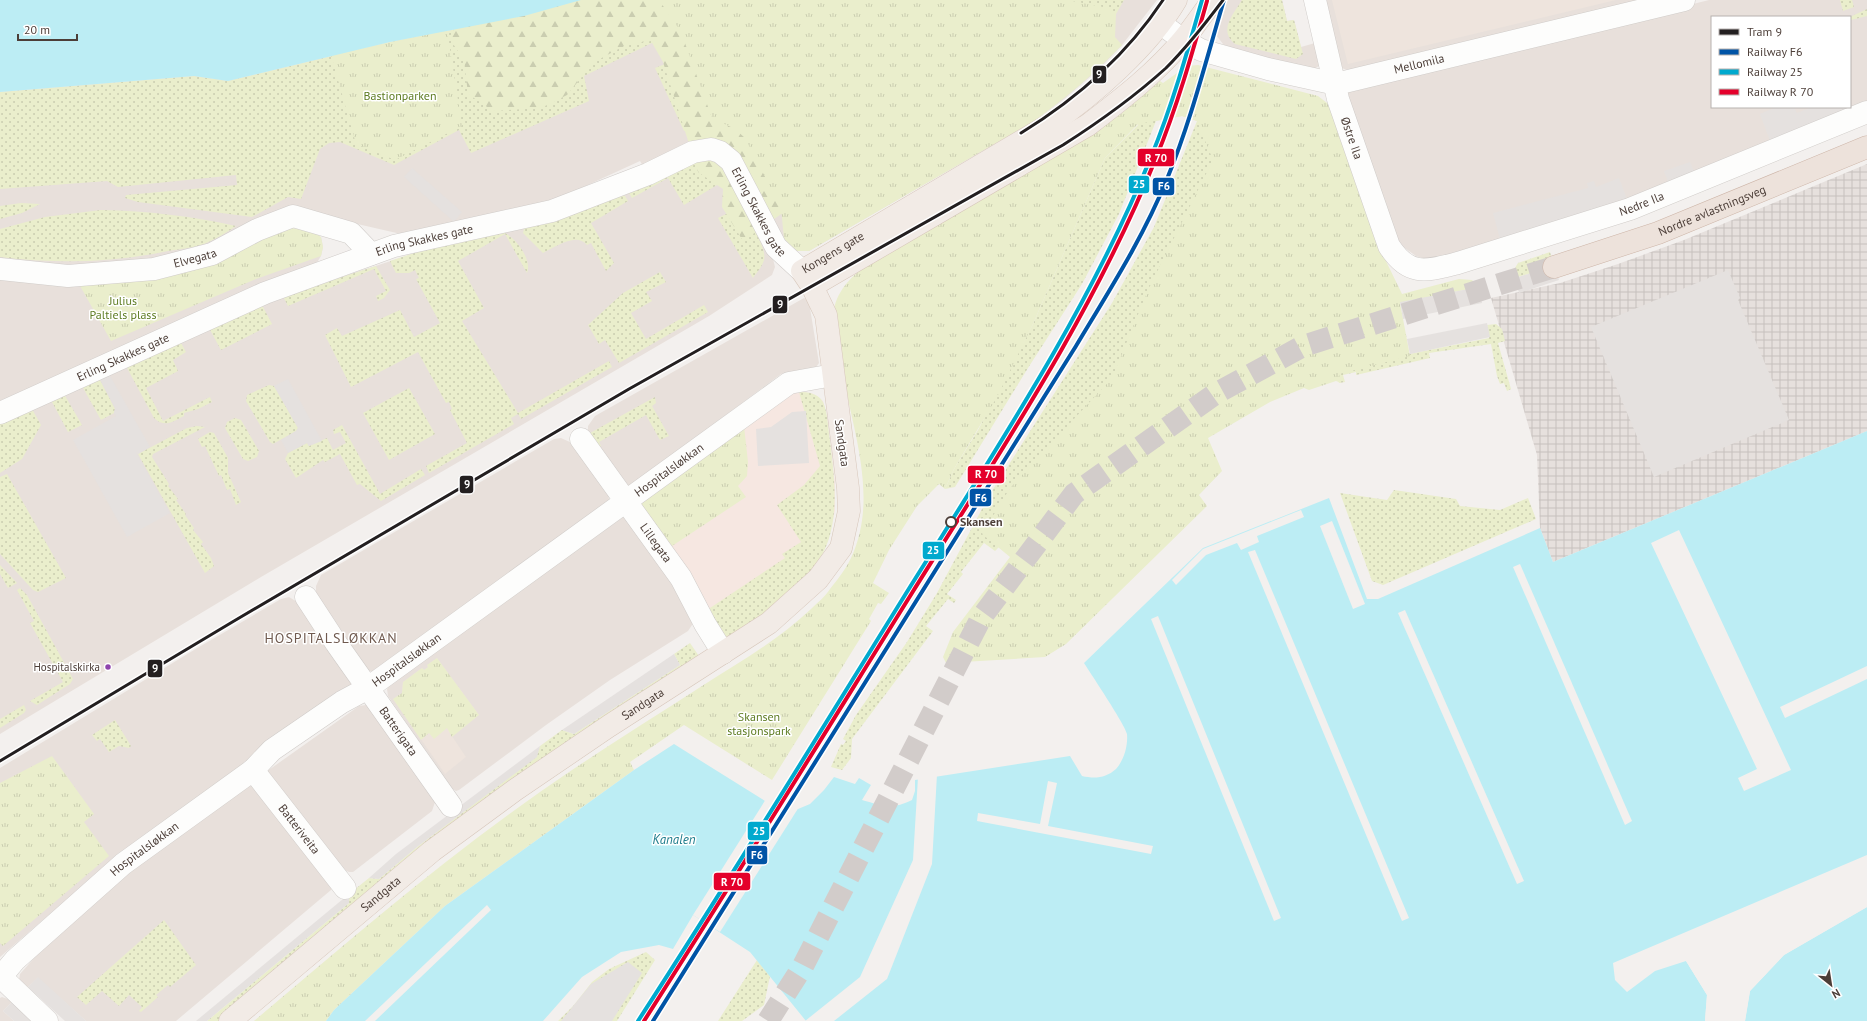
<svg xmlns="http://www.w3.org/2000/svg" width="1867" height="1021" font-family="'PT Sans',sans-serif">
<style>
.residential{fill:#e8e0db;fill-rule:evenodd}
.commercial{fill:#f6e7e1}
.industrial{fill:url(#industrial-grid)}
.education{fill:#eee4dd}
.grass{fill:url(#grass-dots)}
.forest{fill:url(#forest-firs)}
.park{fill:url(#park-tufts)}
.parking{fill:#e5e1df}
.water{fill:#bcedf4}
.pier{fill:#f3f0ee}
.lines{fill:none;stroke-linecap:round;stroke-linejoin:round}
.highway-tunnel{stroke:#d2ccca;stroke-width:22;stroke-dasharray:22 11;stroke-linecap:butt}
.minor-casing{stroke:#d0ccc9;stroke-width:23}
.major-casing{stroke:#d7c6ba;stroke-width:23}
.highway-casing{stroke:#cdb5a8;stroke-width:23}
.minor{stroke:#fdfdfc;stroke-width:22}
.major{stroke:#f2ebe6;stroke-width:22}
.highway{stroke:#ede2db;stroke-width:22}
.rail-1-casing{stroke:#fff;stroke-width:7}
.rail-2-casing{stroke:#fff;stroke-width:7}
.rail-3-casing{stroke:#fff;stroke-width:7}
.rail-1{stroke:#0054a6;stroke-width:4}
.rail-2{stroke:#00a9ce;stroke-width:4}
.rail-3{stroke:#e4002b;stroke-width:4}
.tram-1-casing{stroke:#fff;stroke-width:6}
.tram-1{stroke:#231f20;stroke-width:3}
.stop-dot{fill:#fff;stroke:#4c3e38;stroke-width:2}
.bus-dot{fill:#8e44ad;stroke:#fff;stroke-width:1.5}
.labels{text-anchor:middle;stroke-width:3;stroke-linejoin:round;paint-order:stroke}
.bus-label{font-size:11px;fill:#4c3e38;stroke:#fff;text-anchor:end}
.street-label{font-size:12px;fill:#4c3e38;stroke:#fff}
.park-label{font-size:12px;fill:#5f7d24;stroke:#fff}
.stop-label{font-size:12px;font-weight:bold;fill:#4c3e38;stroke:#fff;text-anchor:start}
.water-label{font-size:13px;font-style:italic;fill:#207e8d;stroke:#fff}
.quarter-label{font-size:14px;letter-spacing:1px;fill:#6f594e;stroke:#fff}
.line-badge{stroke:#fff;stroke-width:1.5}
.badge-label{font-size:11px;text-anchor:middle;font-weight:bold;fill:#fff}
</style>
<defs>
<pattern id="industrial-grid" width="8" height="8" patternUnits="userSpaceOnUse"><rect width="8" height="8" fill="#e6e0dd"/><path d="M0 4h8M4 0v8" fill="none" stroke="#c7c1be"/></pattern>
<pattern id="grass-dots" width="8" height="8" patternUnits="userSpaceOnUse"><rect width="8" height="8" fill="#eaeecc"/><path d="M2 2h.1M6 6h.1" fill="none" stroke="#cacdb0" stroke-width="1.8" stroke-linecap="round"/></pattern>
<pattern id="forest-firs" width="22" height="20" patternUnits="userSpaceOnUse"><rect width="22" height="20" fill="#eaeecc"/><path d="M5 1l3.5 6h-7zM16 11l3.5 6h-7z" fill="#cacdb0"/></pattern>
<pattern id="park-tufts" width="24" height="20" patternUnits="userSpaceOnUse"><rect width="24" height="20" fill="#eaeecc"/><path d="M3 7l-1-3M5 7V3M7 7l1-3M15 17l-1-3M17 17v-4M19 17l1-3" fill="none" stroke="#cacdb0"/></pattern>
</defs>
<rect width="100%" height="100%" fill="#f3f0ee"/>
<g class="residential">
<path d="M581,0H1157L1122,45L1099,69L1064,99L1034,121L809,251H797L776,229L735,153L644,168L640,161L542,206L401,234L292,209L205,249L99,269L0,264V92L194,76L228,81L390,42L524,16Z"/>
<path d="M1228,0H1282L1287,21L1294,20L1301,47L1315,43L1319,66L1312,70L1229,48L1223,44L1216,35L1214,25Z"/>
<path d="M1322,0H1645L1350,70L1344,69L1339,65Z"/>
<path d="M1709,0H1867V106L1661,191L1441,260L1425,259L1416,256L1402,246L1395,236L1346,91ZM1712,17H1850V107H1712Z"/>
<path d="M689,161L717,164L773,259L775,267L772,275L709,316L261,577L0,734V424L289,294L431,248Z"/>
<path d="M321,237L323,247L321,256L316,264L0,401V277Z"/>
<path d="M804,298L809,302L819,363L816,367L808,371L781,374L629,487L588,436V426L595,416Z"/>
<path d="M561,438L572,443L608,493L609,500L606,506L374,672L367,670L316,594V586L321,575L554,439Z"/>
<path d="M625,517L675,582L692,619V625L688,631L610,680L546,725L459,790L456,791L451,788L388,696L387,689L392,682L622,518Z"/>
<path d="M289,597L299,603L350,681L351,686L110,862L0,957V768L194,650L281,599Z"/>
<path d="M366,705L372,709L435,802L432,811L353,872H349L342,869L266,772L359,706Z"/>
<path d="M251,783L333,885L331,890L176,1021H86L38,978L28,987L19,980L20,974L36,956L144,860Z"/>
<path d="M2,997L13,1001L3,1011L14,1021H0V998Z"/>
</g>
<path class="commercial" d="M799,392L811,393L817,396L823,401L826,414L835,482V511L830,532L823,552L725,636L642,501L787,395Z"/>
<path class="industrial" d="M1867,164V431L1553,562L1540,528L1537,455L1491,298L1560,283L1618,264L1684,240Z"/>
<g class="education">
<path d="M1332,0H1616L1348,64Z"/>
<path d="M437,658L479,715L452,736L466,757L445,774L393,699L402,693L403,682L422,668L424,670L428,667L427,665Z"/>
</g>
<g class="grass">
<path d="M920,0L743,104L684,131L655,68L665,64L654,42L584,76L589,101L471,153L459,130L394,165L340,142L329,143L320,149L301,199L288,197L252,217L138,202L125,198L126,195L237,185L236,175L118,187L107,181L0,189V92L194,76L228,81L390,42L524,16Z"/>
<path d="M978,0H1124L1116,14L1004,15Z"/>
<path d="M1242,0H1282L1287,21L1294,20L1303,54L1296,59L1235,44C1218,30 1233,15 1242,0Z"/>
<path d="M1840,0H1852L1854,7L1843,11Z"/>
<path d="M1867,9V16L1851,20L1850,17Z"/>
<path d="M1203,103L1234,154L1108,394L998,548L995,551L984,543L961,572L963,574L947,594L956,600L954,603L948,599L926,626L933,631L852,739L851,758L842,770L831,767L841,744L843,745L846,741L843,739L856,715L907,642L937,593L990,494L1112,303L1154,227L1197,121L1182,116L1156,121L1119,214L1082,284L1028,368L955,487L945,489L954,469L978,430L1033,324L1105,158L1138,125L1137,123Z"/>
<path d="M704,160L722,182L684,205L668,178L632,198L628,192L689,161Z"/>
<path d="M620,193L625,196L628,201L591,223L614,263L606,271L591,243L587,245C576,232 556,247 543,253L523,233L525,225Z"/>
<path d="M21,203L40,204L22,213L0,219V206Z"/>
<path d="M101,210C147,211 192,216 236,226C226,233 216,239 204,244C193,248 180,249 168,251C112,263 57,264 0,257V229L45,217Z"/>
<path d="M734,210L745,214C751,225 767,248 764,260C762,267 757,272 753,278L718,218Z"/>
<path d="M499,231C513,233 533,259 527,273L505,234L458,261L484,308L462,321L518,413L609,361L612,367L521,419L518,414L511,418L514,424L429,473L426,466L467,443L450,410L452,409L449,402L446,403L418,352L351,387L325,335L337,328L342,336L400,310L414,337L440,323L416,279L419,278L415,270L409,273H396L390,261L414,253Z"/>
<path d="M1550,252L1554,266L1515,278V268L1518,263Z"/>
<path d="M376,266L390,290L384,298L378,301L376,296L386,291L374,269L288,306L283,296Z"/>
<path d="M660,272L666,282L646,292L652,301L631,313L646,339L704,305L708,312L619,363L605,340L599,344L588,325L623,293Z"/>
<path d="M262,305L272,324L221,350L209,328Z"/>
<path d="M1496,324L1502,329L1505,341L1498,343L1511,389L1507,391L1504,383L1500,384L1497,376L1491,344L1429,353L1430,358L1356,375V372L1343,375L1345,382L1339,383L1332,363L1409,354L1489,338L1487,325Z"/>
<path d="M180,341L186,352L173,360L178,371L146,388L163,421L210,397L212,402L198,409L184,413V416C172,422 165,428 154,418L126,366Z"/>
<path d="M99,378L115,409L114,413L101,420L82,386Z"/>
<path d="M269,385L274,386L298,428L296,431L273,444L270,442L246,401L247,395Z"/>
<path d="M409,388L435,434L389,460L363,413Z"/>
<path d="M799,392C808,392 818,393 823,402C828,413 828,429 830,441C835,482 842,532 814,567C792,595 759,617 730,638L725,636L707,610L785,558L782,554L801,542L777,505L804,485L820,466Z"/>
<path d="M64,394L82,425L68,432L51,400Z"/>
<path d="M655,397L656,403L652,406L669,436L660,440L646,415L599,442L601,446L599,447L590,433Z"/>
<path d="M32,409L41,425L22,459L0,473V424Z"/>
<path d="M235,418L241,420L259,451L257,457L248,461L243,459L225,428L227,422Z"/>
<path d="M342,425L380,494L421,469L425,475L381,501L360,484L357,485L340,454L325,462L323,460L296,478L285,459L288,453L307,443L309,446L327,438L333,450L346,443L340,432L334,434L333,430Z"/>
<path d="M197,426L205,427L153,454L152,457L169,484L168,486L178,499L176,500L186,514L185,515L194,528L193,530L203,542L201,544L211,558L214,566L205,573L138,454L187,428Z"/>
<path d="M210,432L214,433L228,458V473L241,502L236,505L230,489L227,490L221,475L219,476L205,446L202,447L198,439Z"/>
<path d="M7,474L66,578L38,592L33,590L0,554V477Z"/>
<path d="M1394,490L1456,499L1460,506L1500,510L1528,498L1536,519L1383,585L1372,581L1340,493L1387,500Z"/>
<path d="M0,565L17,583L8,588L0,574Z"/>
<path d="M20,588L27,595L73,679L70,684L37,705L30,701L63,682L30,623L34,621L17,590Z"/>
<path d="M690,643L701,659L220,1021H207L349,903V894L369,878L379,879L417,847L536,757L540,746L562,730L574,734L680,665L674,654Z"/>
<path d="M24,705L26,710L24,713L0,728V719Z"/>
<path d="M115,720L131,746L129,748L119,746L109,752L100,739L97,741L92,735Z"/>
<path d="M164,920L196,965L170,987L168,985L156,995L158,997L141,1012L139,1011L142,1007L129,995L119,1006L102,991L86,1005L77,997Z"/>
<path d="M646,952L655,960L617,1021H558L574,1005L592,982L609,969Z"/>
<path d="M757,960L770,976L764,1005L742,1021H718Z"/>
</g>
<path class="forest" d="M557,0H854L787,210L743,241L722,207L723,189L698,172L663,62L651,41L626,45L594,62L567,95L541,108L493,111L468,94L464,60L449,38L454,29Z"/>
<g class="park">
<path d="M659,0H1067L1108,8L1116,14L1115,37L1122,45C1095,73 1066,98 1034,121L809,251H797L784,239L781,208L745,138L735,129L712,118L681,32Z"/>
<path d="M447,30L462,126L395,160L356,144L331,55Z"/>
<path d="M1198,65L1318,96L1331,106L1384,257L1402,294L1459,279L1472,280L1479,287L1400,303L1410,356L1339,374L1341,383L1336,381L1309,390L1304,388L1270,402L1208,438L1222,471L1199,495L1207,506L1066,644L1045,657L946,663L943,657L953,632L1010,557L982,534L1010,488L1112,378L1148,290L1213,160L1197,121L1182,116L1138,124L1105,158L1033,324L997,397L954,469L945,489L939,484L917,506L889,550L873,583L889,593L881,604L878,603L869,619L871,621L772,780L684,725L630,762L634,770L445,906L334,1010L326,1021H254C343,946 432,869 526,802C583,761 643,724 702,686C740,662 778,640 811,609C818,602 825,597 830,589C837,580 846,569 851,558C881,494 849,422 840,357C838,343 832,324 834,309C838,289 853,275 869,263L1092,134L1122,113L1160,81L1163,83L1187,66Z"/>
<path d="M291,228L313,231L321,237L323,247L321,256L256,279L111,341L79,284L274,231Z"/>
<path d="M744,426L748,462L747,476L738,486L746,497L672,546L641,505L642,501Z"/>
<path d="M437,658L479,715L452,737L447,728L434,739L429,733L421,740L393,699L402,693L403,682L422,668L424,670L428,667L427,665Z"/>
<path d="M52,756L94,814L84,822L109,856L3,946L0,943V783Z"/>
</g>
<g class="parking">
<path d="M1776,107H1794L1797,113L1812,107H1848L1850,113L1772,146L1760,114Z"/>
<path d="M1690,162L1696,176L1670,187L1664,171Z"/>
<path d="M412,168L462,212L454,222L404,177Z"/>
<path d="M1619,178L1628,202L1501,243L1493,213L1588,188L1587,183L1594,181L1596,187Z"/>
<path d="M1554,266L1559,280L1519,293L1515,278Z"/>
<path d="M1728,270L1740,298L1738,300L1789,420L1654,477L1591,327Z"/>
<path d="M1479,287L1482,303L1403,319L1400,302Z"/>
<path d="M1487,323L1490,337L1410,354L1407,339Z"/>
<path d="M109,374L150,447L138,454L136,452L170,513L127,537L73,440L116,416L114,413L115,408L99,378Z"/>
<path d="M288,379L322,441L309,446L307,443L288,453L281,440L296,431L298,428L274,386Z"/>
<path d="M806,411L809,463L758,466L756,429L771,427L792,412Z"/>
<path d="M674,654L680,665L574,734L562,730Z"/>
<path d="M540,746L537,757L417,847L379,879L369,878L396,854Z"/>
<path d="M349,894V903L207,1021H196Z"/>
<path d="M628,962L642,973L612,1021H561L591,984Z"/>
<path d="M38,977L86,1021H65L28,987Z"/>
<path d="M13,1001L35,1021H14L3,1011Z"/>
</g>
<g class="water">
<path d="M0,0H581L524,16L390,42L228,81L194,76L0,92Z"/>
<path d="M1867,431V855L1613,963L1615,980L1627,992L1655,971L1686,961L1707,995L1705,1021H806L750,952L693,915L673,949L659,945L621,952L582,977L543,1021H326L334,1010L445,906L634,770L674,744L765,801L798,809L810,804L824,790L834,777L855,784L859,778L871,785L862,800C883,806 892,810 912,800L915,791V780L1070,756L1082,776C1095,779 1106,778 1116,769C1124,760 1128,746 1127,734C1126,726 1091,674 1084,663L1203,548L1329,498L1367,599H1378L1540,528L1553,562Z"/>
<path d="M1867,907V1021H1745L1750,991L1784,955Z"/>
</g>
<g class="pier">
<path d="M1301,510L1304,517L1257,536L1259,542L1241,550L1237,543L1206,555L1176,585L1172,580L1203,549Z"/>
<path d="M1332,521L1365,604L1353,609L1320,526Z"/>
<path d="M1679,530L1791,770L1744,791L1738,778L1757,769L1651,543Z"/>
<path d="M1255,550L1409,918L1402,921L1248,552Z"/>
<path d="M1520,564L1632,821L1625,825L1513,567Z"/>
<path d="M1405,610L1524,881L1517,884L1398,613Z"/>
<path d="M1158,616L1281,918L1274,921L1151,619Z"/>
<path d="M1867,666V679L1785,718L1780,707Z"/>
<path d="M937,774L932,864L887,979L834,1021H805L860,977L913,860L918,777Z"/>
<path d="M1048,781L1057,783L1048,826L1153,846L1151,854L977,821L978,813L1040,824Z"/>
<path d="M766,799L799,807L720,932L693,915Z"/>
<path d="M487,905L491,910L375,1021H365Z"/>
<path d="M1867,905V907L1784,955L1750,991L1745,1021H1743L1748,990L1782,953Z"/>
<path d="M1686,961H1688L1709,994L1707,1021H1705L1707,995Z"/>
</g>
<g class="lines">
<path class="highway-tunnel" d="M768,1021L803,966L981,618L1074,494L1215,394L1303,346L1554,267"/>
<g class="minor-casing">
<g id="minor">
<path id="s1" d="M1315,0L1338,99L1389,246C1409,277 1426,271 1458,263L1630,209L1867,112"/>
<path id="s2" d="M1160,23L1183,40L1201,50L1268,69L1336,84L1684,0"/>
<path id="s3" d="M0,269L68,276L154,269L212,254L257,230L293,216L351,233L371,254"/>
<path id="s4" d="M0,413L265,293L394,246L552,211L648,174L693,152L711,149L720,152L731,161L776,247L802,271"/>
<path id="s5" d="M581,439L681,578L705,624L723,653"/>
<path id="s6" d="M306,597L336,643L451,806"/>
<path id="s7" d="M253,770L345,888"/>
<path d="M0,976L47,1021"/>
<path id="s8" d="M0,978L15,960L123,864L253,770L272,750L342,702L368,688L789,383L833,375"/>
</g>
</g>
<g class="major-casing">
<g id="major">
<path d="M812,286L1088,125C1122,99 1157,72 1184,39C1194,27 1203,13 1213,0"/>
<path id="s9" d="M230,1021L432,851L515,790L609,726L769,623L818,579L841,548L849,511L848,488L826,315L812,286L802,271L1049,125C1093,95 1149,46 1176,0"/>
</g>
</g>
<g class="highway-casing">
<g id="highway">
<path id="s10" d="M1554,267L1658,233L1867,147"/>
</g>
</g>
<use href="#minor" class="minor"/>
<use href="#major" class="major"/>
<use href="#highway" class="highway"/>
<g class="rail-1-casing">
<path id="rail-1" d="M653,1021L1076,346C1109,291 1143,238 1167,179C1191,121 1206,60 1224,0"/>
</g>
<g class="rail-2-casing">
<path id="rail-2" d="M638,1021C731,878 820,732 910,587C997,448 1089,309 1151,157C1172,106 1187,53 1202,0"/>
</g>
<g class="rail-3-casing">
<path id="rail-3" d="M644,1021C735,879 823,736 912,593C1000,452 1094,312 1156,158C1177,107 1192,54 1207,1"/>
</g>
<use href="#rail-1" class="rail-1"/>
<use href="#rail-2" class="rail-2"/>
<use href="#rail-3" class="rail-3"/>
<g class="tram-1-casing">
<g id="tram-1">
<path d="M1021,133C1078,98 1126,56 1163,0"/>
<path d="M0,761L234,621L629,389L1063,145C1099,122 1134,97 1166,68C1187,47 1205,24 1223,0"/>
</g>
</g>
<use href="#tram-1" class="tram-1"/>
</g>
<circle class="stop-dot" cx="951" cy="522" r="5"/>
<circle class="bus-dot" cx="108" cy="667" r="3.5"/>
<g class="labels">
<g class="bus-label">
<text x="100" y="671">Hospitalskirka</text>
</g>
<g class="street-label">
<text dy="4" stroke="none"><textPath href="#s2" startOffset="274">Mellomila</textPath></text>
<text dy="4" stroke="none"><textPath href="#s1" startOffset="143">Østre Ila</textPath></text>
<text dy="4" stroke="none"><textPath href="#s1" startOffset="529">Nedre Ila</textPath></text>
<text dy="4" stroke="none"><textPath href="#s4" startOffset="843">Erling Skakkes gate</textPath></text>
<text dy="4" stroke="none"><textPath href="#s10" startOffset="168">Nordre avlastningsveg</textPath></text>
<text dy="4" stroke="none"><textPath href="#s4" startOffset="459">Erling Skakkes gate</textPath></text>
<text dy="4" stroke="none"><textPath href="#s9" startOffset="1097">Kongens gate</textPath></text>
<text dy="4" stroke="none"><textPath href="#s3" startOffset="197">Elvegata</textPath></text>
<text dy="4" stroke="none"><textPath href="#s4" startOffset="135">Erling Skakkes gate</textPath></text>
<text transform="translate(842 443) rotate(82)" y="4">Sandgata</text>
<text dy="4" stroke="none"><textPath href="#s8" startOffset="842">Hospitalsløkkan</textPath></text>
<text dy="4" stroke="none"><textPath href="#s5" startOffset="128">Lillegata</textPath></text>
<text dy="4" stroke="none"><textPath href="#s8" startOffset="518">Hospitalsløkkan</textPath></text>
<text dy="4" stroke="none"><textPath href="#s9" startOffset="521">Sandgata</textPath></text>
<text dy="4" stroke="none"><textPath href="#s6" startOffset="163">Batterigata</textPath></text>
<text dy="4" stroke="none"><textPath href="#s7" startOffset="75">Batteriveita</textPath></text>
<text dy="4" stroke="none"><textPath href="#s8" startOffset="194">Hospitalsløkkan</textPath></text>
<text dy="4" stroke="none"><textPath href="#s9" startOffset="197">Sandgata</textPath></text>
</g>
<g class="park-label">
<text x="400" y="100">Bastionparken</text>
<text x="123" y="305">Julius<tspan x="123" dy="14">Paltiels plass</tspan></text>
<text x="759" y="721">Skansen<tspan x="759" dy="14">stasjonspark</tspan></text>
</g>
<g class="stop-label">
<text x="960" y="526">Skansen</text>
</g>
<g class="water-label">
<text x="674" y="844">Kanalen</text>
</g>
<g class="quarter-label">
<text x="331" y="643">HOSPITALSLØKKAN</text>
</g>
</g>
<g class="line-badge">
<rect x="1092" y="65" width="15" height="19" rx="4" fill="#231f20"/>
<rect x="1137" y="148" width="38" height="19" rx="4" fill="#e4002b"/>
<rect x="1128" y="175" width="22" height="19" rx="4" fill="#00a9ce"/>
<rect x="1152" y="177" width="23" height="19" rx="4" fill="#0054a6"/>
<rect x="772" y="295" width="16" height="19" rx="4" fill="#231f20"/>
<rect x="967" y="465" width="38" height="19" rx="4" fill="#e4002b"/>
<rect x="459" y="475" width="15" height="19" rx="4" fill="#231f20"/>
<rect x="969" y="488" width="23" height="19" rx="4" fill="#0054a6"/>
<rect x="922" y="541" width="23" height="19" rx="4" fill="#00a9ce"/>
<rect x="147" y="659" width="16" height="19" rx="4" fill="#231f20"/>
<rect x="747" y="821" width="23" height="20" rx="4" fill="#00a9ce"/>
<rect x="746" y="845" width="22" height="20" rx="4" fill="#0054a6"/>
<rect x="713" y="872" width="38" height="19" rx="4" fill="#e4002b"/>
</g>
<g class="badge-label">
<text x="1099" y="78">9</text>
<text x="1156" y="162">R 70</text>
<text x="1139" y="188">25</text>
<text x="1164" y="190">F6</text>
<text x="780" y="308">9</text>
<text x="986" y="478">R 70</text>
<text x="467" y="488">9</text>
<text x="981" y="502">F6</text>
<text x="933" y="554">25</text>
<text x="155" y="672">9</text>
<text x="759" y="835">25</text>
<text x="757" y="859">F6</text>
<text x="732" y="886">R 70</text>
</g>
<rect x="1711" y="16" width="140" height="92" fill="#ffffff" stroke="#b7b2af"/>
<rect x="1719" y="29" width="20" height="6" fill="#231f20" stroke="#b7b2af"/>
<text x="1747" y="36" font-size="12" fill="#4c3e38">Tram 9</text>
<rect x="1719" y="49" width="20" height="6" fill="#0054a6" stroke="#b7b2af"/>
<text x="1747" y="56" font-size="12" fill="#4c3e38">Railway F6</text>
<rect x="1719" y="69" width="20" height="6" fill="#00a9ce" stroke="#b7b2af"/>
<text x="1747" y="76" font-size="12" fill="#4c3e38">Railway 25</text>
<rect x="1719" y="89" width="20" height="6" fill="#e4002b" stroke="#b7b2af"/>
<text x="1747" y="96" font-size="12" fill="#4c3e38">Railway R 70</text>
<g transform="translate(1831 985) rotate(150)" stroke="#ffffff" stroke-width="3" paint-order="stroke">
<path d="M0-3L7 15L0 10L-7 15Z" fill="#4c3e38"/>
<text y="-6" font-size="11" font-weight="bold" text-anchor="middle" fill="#4c3e38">N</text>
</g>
<path d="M18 34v6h59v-6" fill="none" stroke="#4c3e38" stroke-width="2"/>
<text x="24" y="34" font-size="12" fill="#4c3e38" stroke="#ffffff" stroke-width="3" paint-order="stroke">20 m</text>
</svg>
